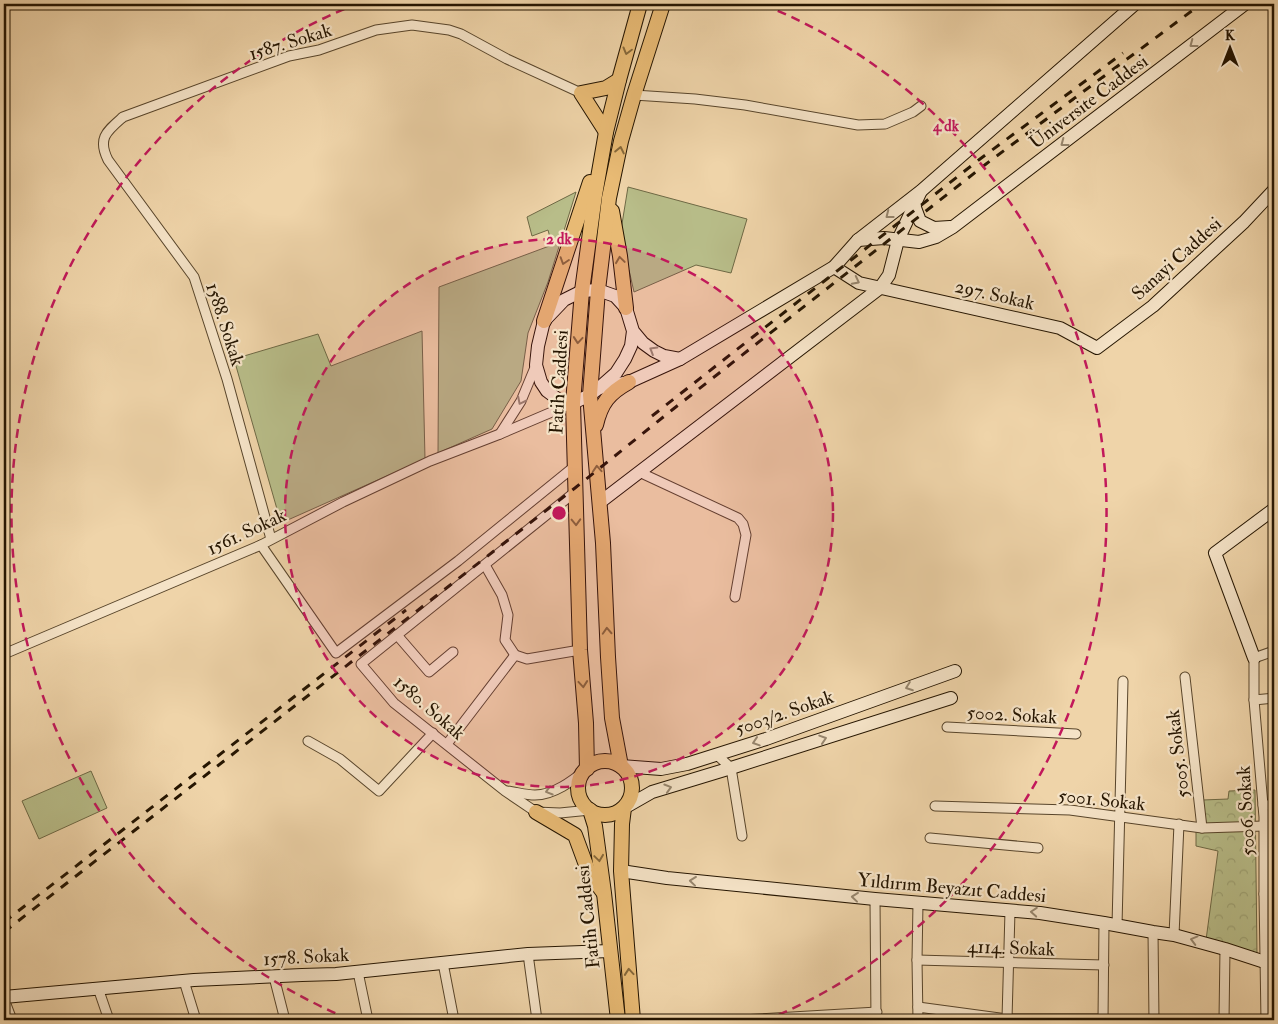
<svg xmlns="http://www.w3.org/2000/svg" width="1278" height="1024" font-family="'IM FELL Double Pica',serif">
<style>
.grass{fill:#b8bd89;stroke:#6e6945}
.forest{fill:url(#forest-crowns);stroke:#6e6945}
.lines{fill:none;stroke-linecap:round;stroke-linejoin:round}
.street-casing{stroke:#58452b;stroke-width:11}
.secondary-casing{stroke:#251501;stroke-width:14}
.primary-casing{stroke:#251501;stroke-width:16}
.street{stroke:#f5e3c7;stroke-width:9}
.secondary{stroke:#f5e3c7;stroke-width:12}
.primary{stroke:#e8ba74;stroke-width:14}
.rail{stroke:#251501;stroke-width:3;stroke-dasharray:9 9;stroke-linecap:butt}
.oneway{stroke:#97866e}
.oneway2{stroke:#86683a}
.ring{fill:none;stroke:#c2185b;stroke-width:2.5;stroke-dasharray:9 6}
.labels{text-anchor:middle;stroke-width:4.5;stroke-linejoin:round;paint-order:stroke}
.street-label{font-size:19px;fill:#251501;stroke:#f5e3c7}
.centre{fill:#c2185b;stroke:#f5e3c7;stroke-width:2.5}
.ring-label{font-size:15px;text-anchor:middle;font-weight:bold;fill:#c2185b;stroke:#f5e3c7;stroke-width:4.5;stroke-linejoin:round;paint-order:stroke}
</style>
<defs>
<pattern id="forest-crowns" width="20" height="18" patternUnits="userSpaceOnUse" patternTransform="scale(1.25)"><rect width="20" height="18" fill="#b8bd89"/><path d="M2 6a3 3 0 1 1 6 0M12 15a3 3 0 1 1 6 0" fill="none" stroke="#9ea274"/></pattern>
</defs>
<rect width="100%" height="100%" fill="#efd4a9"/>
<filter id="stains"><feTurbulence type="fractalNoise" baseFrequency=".004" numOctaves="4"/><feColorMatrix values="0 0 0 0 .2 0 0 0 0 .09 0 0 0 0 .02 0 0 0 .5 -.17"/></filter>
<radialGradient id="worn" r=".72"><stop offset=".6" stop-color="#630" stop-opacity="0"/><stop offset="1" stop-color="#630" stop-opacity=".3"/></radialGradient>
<g class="grass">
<path d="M628,187L747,219L731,273L696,265L634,292L629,270L626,269L621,230Z"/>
<path d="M576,192L548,282L528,333L521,381L492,429L438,453L439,287L552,245L548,230L532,236L527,217Z"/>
<path d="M422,331L425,459L281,523L234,359L318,334L331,366Z"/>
<path d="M91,771L107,808L39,839L22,801Z"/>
</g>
<path class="forest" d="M1255,790L1257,955L1206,940L1218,851L1196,846V831H1207L1203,800L1228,799L1229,791Z"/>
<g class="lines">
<g class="street-casing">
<g id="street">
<path d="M634,95L695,99L745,105L858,125L885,124L913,112L921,106"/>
<path d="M500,434L521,401L536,365"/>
<path d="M639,472L738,518L743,524L746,535L735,597"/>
<path d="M575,492L361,664L394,703L505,791L536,812L560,813L590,810"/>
<path d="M271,539L227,379L194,277L108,160C97,138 107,131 123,117L289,56L319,50L376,30L412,25L449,30L461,34L507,59L581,93"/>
<path d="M261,545L336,653L458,561L575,466"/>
<path d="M485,565L502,595L508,615L505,640L515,655"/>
<path d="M397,635L429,672L453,652"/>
<path d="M4,654L261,545L343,502L430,461L500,434L573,403"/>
<path d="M1185,677L1202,828"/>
<path d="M1254,700L1274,698"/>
<path d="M947,727L1076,734"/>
<path d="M308,741L340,759L379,791L433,733"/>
<path d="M447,744L515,655L527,659L580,650"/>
<path d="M717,755L731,768L742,836"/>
<path d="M507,791C516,792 526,795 535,795C554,795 572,781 587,769"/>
<path d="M1263,805H1274"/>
<path d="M935,806L1070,810L1202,828L1264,826"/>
<path d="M930,838L1038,848"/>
<path d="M1264,894H1274"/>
<path d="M875,899L876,1020"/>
<path d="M918,903L917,960L918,1020"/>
<path d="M1117,926L1123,681"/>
<path d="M1153,932L1154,1020"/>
<path d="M1174,935L1179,824"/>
<path d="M528,954L537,1020"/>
<path d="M917,960L1104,965"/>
<path d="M443,963L454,1020"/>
<path d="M358,972L368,1020"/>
<path d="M274,977L285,1020"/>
<path d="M184,981L196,1020"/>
<path d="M98,988L109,1020"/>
<path d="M4,999L12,1020"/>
<path d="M918,1007L1007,1019H1103"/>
<path d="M1007,1019L1010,911"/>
<path d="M742,1020L877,1012"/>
<path d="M1103,1020L1104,923"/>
<path d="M1224,1020L1225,949"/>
<path d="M1266,1020L1264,894V817L1254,700V658L1274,651"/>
</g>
</g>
<g class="secondary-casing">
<g id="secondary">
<path d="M914,205L920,221L934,228L950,227"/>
<path d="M858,240L884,238L919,242L936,237L953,227L1245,4"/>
<path d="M834,267L859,283L1060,328L1097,348L1153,306L1244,222L1274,190"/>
<path d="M633,331L631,346L625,359L616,373L599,388L590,395L573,403L559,400L547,391L541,382L536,365L538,346L544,321L564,300L582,291L598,290L615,296L626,308L633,331L643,343L654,351L664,356L680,359"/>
<path d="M599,388L629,382L680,359L834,267L858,240L921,191L1135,4"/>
<path d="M599,503L880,288L889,275L898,240L920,193"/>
<path d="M1254,658L1215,553L1274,509"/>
<path d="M621,766L661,769L687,764L766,739L955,671"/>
<path d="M624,808L652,792L731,768L951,698"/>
<path d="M621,871L667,878L875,899L1040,913L1104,923L1153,932L1174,935L1225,949L1274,965"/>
<path d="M4,997L194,980L302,975L336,974L528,954L610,951"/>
</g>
</g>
<g class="primary-casing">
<g id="primary">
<path d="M606,132L581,93L606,88L619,80"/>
<path d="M612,211L620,256L626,308"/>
<path d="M544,321L590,182"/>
<path d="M596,425C601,403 609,393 629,382"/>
<circle cx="605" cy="788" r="27"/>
<path d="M621,766L612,718L608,657L603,543L590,395L598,290L609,198L621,141L634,95L663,4"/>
<path d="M587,769L586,723L580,650L573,403L582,291L595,195L606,132L619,80L640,4"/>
<path d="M624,808L622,824L621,871L633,1020"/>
<path d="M590,810L595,826L604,893L618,1020"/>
<path d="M536,812L575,835L589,873L603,892"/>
</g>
</g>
<use href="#street" class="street"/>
<use href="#secondary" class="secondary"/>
<use href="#primary" class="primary"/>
<g class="rail">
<path d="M652,416L980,159L1123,53"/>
<path d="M4,922L406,610"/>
<path d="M4,932L575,488L672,410L986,164L1201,4"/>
</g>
</g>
<defs><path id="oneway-chevron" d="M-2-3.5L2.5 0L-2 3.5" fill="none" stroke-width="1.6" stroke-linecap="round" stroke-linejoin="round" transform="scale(1.25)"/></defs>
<g class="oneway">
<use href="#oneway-chevron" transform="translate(1193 44) rotate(143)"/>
<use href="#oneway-chevron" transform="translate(1064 143) rotate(143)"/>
<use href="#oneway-chevron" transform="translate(889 215) rotate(142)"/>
<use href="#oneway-chevron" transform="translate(856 281) rotate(27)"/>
<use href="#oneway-chevron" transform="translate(653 350) rotate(-149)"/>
<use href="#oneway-chevron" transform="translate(521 401) rotate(117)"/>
<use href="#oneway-chevron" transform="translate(909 687) rotate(160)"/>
<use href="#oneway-chevron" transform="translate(823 739) rotate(-18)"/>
<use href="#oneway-chevron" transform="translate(756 742) rotate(162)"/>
<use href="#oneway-chevron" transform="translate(668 788) rotate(-17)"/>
<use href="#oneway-chevron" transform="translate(549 791) rotate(163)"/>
<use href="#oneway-chevron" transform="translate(693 881) rotate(-174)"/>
<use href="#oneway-chevron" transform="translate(855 897) rotate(-174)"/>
<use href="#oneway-chevron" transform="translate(1034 912) rotate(-176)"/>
<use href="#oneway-chevron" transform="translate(1194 940) rotate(-165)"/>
</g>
<g class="oneway2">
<use href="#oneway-chevron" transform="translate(627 51) rotate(105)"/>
<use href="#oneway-chevron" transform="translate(620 150) rotate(-78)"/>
<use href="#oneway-chevron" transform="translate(620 260) rotate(-98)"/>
<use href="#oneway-chevron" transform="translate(564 261) rotate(108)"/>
<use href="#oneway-chevron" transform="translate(578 340) rotate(95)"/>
<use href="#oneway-chevron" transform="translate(597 469) rotate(-94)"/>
<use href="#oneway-chevron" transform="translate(576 522) rotate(88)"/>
<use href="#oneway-chevron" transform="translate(607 631) rotate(-93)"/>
<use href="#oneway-chevron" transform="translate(583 684) rotate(85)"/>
<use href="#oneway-chevron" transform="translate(599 858) rotate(82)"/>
<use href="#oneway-chevron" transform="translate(629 972) rotate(-95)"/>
</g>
<circle cx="559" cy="513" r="274" fill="#c2185b" fill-opacity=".12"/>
<g class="ring">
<circle cx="559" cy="513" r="274"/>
<path d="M349 1019A548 548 0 0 1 354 5M764 5A548 548 0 0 1 769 1019"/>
</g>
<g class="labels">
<g class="street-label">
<text transform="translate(290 41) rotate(-17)" y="7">1587. Sokak</text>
<text transform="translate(1088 101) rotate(-37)" y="7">Üniversite Caddesi</text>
<text transform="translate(1176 258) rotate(-42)" y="7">Sanayi Caddesi</text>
<text transform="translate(995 294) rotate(13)" y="7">297. Sokak</text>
<text transform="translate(226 324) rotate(72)" y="7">1588. Sokak</text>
<text transform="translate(558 382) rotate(-87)" y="7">Fatih Caddesi</text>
<text transform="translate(246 531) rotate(-25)" y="7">1561. Sokak</text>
<text transform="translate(430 707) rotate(41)" y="7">1580. Sokak</text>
<text transform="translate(784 712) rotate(-19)" y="7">5003/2. Sokak</text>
<text transform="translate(1012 714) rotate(3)" y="7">5002. Sokak</text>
<text transform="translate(1177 754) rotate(-97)" y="7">5005. Sokak</text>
<text transform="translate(1102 799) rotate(6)" y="7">5001. Sokak</text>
<text transform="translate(1245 811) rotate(-93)" y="7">5006. Sokak</text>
<text transform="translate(952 887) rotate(5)" y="7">Yıldırım Beyazıt Caddesi</text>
<text transform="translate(587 917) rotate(-96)" y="7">Fatih Caddesi</text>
<text transform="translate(1011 947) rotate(2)" y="7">4114. Sokak</text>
<text transform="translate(306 956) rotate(-3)" y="7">1578. Sokak</text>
</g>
</g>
<circle cx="559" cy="513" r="8" class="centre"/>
<g class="ring-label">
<text x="946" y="131">4 dk</text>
<text x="559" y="244">2 dk</text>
</g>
<rect width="1278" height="1024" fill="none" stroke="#efd4a9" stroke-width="20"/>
<rect x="5" y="5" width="1268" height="1014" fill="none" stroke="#251501" stroke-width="2.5"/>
<rect x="10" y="10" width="1258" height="1004" fill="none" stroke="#251501"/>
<g transform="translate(1230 48)" stroke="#f5e3c7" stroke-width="4" paint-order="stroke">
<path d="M0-4L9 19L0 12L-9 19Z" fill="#251501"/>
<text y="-8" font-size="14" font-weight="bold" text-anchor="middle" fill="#251501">K</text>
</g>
<rect width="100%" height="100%" filter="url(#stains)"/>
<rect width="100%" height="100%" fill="url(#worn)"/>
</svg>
